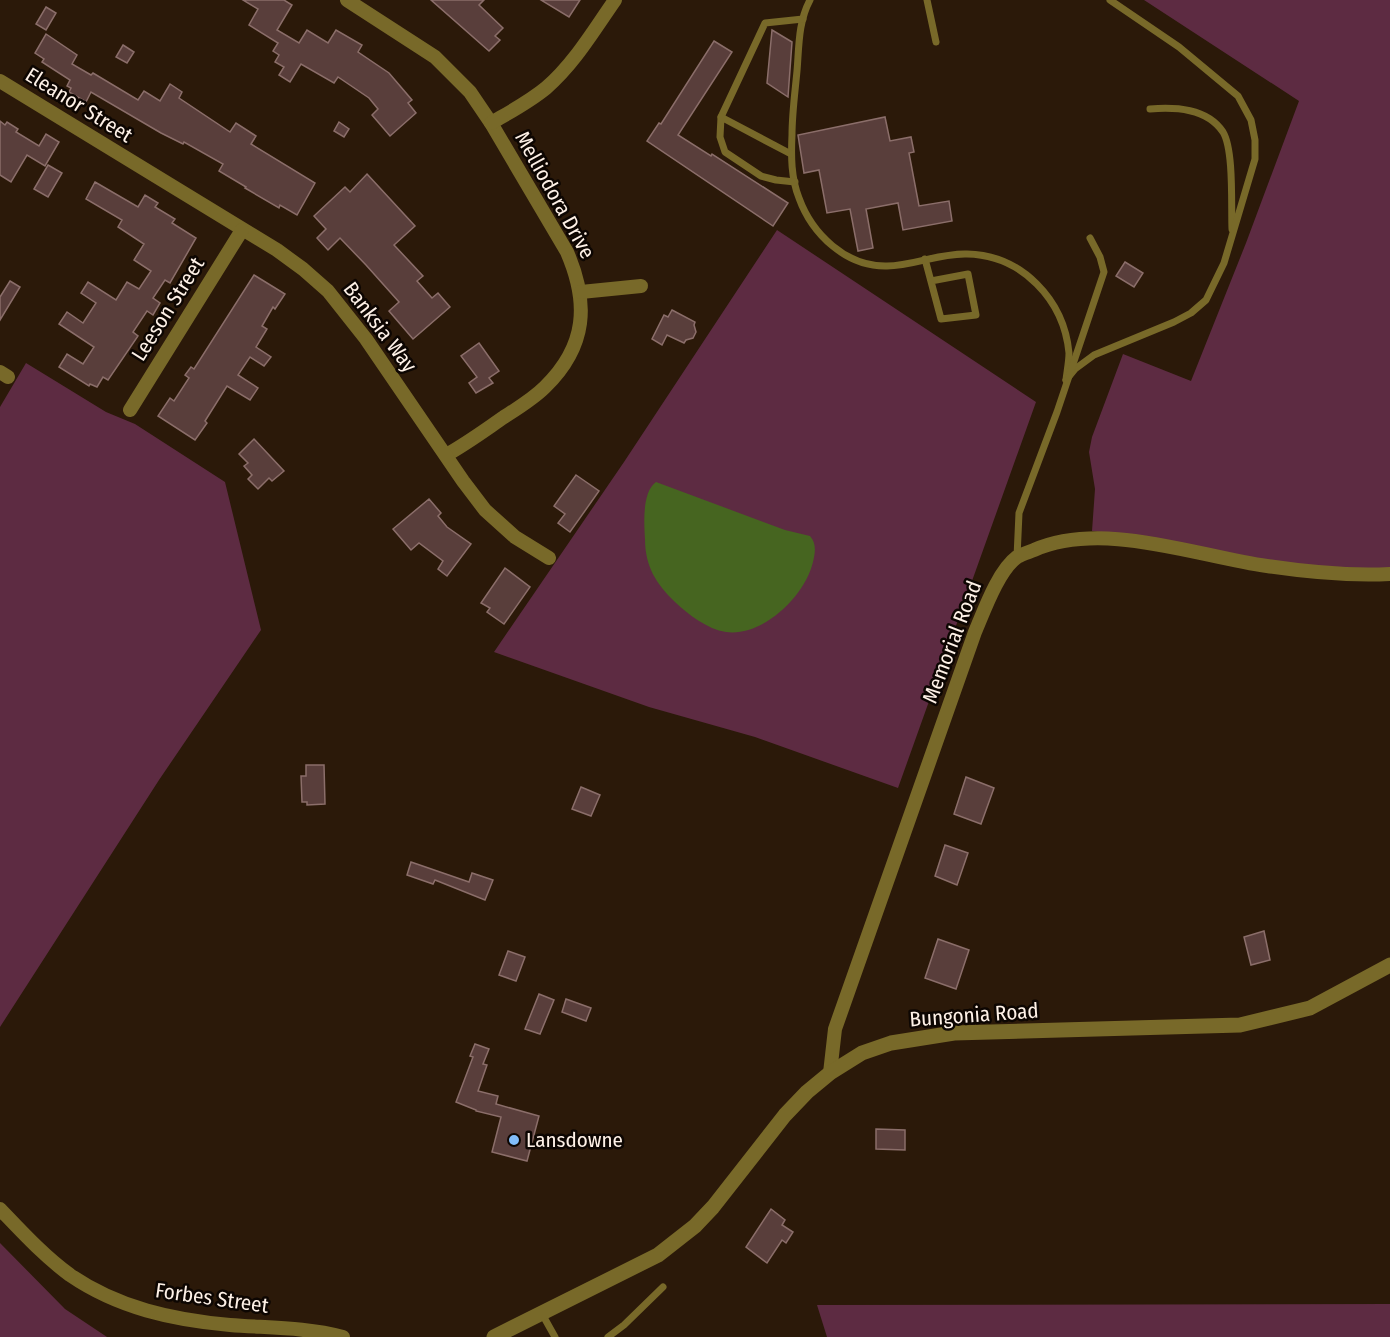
<svg xmlns="http://www.w3.org/2000/svg" width="1390" height="1337" font-family="'Fira Sans Condensed',sans-serif">
<style>
.green{fill:#5d2b42}
.water{fill:#466520}
.building{fill:#593e3b;stroke:#8b6e6a;stroke-width:1.5}
.lines{fill:none;stroke-linecap:round;stroke-linejoin:round}
.service{stroke:#786929;stroke-width:7}
.minor{stroke:#786929;stroke-width:14}
.tertiary{stroke:#786929;stroke-width:15}
.poi-dot{fill:#81bdfa;stroke:#0d0602;stroke-width:2}
.labels{text-anchor:middle;stroke-width:5;stroke-linejoin:round;paint-order:stroke}
.street-label{font-size:21px;fill:#fef1e7;stroke:#0d0602}
.poi-label{font-size:21px;fill:#fef1e7;stroke:#0d0602;text-anchor:start}
</style>
<rect width="100%" height="100%" fill="#2b1909"/>
<g class="green">
<path d="M1144,0H1390V568L1380,569L1294,565L1127,535L1092,531L1095,489L1089,452L1092,437L1123,354L1191,381L1246,243L1299,101Z"/>
<path d="M777,230L1036,402L898,788L755,737L649,707L494,652L624,462Z"/>
<path d="M26,363L106,412L135,424L225,482L261,630L159,780L0,1027V407Z"/>
<path d="M0,1243L65,1309L107,1337H0Z"/>
<path d="M1390,1304V1337H827L817,1305Z"/>
</g>
<path class="water" d="M656,482L785,530L810,536C817,544 815,553 813,562C805,596 763,637 726,632C707,629 689,615 675,602C656,584 645,566 645,539C644,523 642,492 656,482Z"/>
<g class="building">
<path d="M243,0H284L292,5L277,30L299,43L307,30L328,43L336,30L362,45L358,52L389,73L412,100L408,103L416,113L390,136L372,115L378,109L369,98L338,77L334,83L301,64L290,82L279,75L284,67L275,62L279,55L273,51L278,43L249,25L258,9Z"/>
<path d="M431,0H484L479,5L503,28L495,36L500,40L489,51Z"/>
<path d="M541,0H580L569,17Z"/>
<path d="M46,7L56,13L46,30L36,24Z"/>
<path d="M772,30L792,42L788,97L767,83Z"/>
<path d="M46,34L77,55L72,64L91,75L93,73L138,100L144,91L160,101L170,84L182,92L179,98L230,132L236,123L256,136L251,144L315,183L297,215L280,205L279,208L245,188L246,187L219,171L223,164L184,142L183,144L161,133L91,92L86,102L69,92L71,88L67,86L70,80L42,62L44,59L35,53Z"/>
<path d="M714,41L732,52L678,135L711,156L712,154L788,203L773,226L647,141L659,123L661,124Z"/>
<path d="M123,45L134,52L127,63L116,57Z"/>
<path d="M885,117L890,141L911,137L914,152L909,153L919,206L949,201L952,221L903,230L898,203L866,209L873,248L858,251L850,209L827,213L819,170L804,173L798,135Z"/>
<path d="M0,121L5,125L7,122L18,129L16,132L39,146L46,134L59,142L45,166L27,155L11,182L0,175Z"/>
<path d="M339,122L349,129L344,137L334,131Z"/>
<path d="M48,165L62,173L48,197L34,189Z"/>
<path d="M367,174L415,226L394,245L423,276L417,281L432,298L438,293L450,307L413,339L389,311L399,302L366,265L340,238L328,250L317,238L326,229L314,216L345,187L350,192Z"/>
<path d="M95,182L138,207L145,195L158,203L155,207L175,219L172,223L196,238L170,283L165,280L153,298L160,303L153,315L147,311L133,332L138,336L108,380L103,377L97,387L90,384L89,386L59,367L67,354L83,364L94,347L59,324L67,312L83,323L96,303L81,293L88,282L116,300L127,282L139,289L151,271L134,260L144,244L118,227L122,220L86,199Z"/>
<path d="M1125,262L1143,273L1134,287L1116,276Z"/>
<path d="M254,275L285,294L275,309L273,307L262,326L267,329L256,347L271,357L264,366L250,357L238,375L258,388L250,400L227,386L205,421L207,423L195,440L158,416L170,398L174,401L189,378L185,375L191,367L194,369Z"/>
<path d="M10,281L20,287L0,320V297Z"/>
<path d="M672,310L695,322L694,325L696,332L693,338L686,340L684,343L667,335L662,345L652,339L664,315L668,317Z"/>
<path d="M479,343L499,371L489,378L493,383L476,393L469,383L477,377L461,356Z"/>
<path d="M254,439L284,471L272,481L269,478L258,489L248,479L252,475L244,466L248,463L239,454Z"/>
<path d="M576,475L599,491L570,532L558,523L565,514L554,506Z"/>
<path d="M429,499L441,513L438,516L447,527L471,544L447,576L438,569L443,561L419,543L411,550L393,529Z"/>
<path d="M505,568L530,587L504,624L487,612L490,608L481,603Z"/>
<path d="M306,765H324L325,804L307,805V802H302L301,776H306Z"/>
<path d="M966,777L994,788L981,824L954,814Z"/>
<path d="M581,787L600,795L591,816L572,809Z"/>
<path d="M945,845L968,853L957,885L935,876Z"/>
<path d="M411,862L469,882L472,873L493,880L485,900L435,880L433,884L407,875Z"/>
<path d="M1264,931L1270,960L1251,965L1244,937Z"/>
<path d="M938,939L969,950L956,989L925,978Z"/>
<path d="M508,951L525,957L516,981L499,975Z"/>
<path d="M539,994L554,1000L540,1034L525,1029Z"/>
<path d="M566,999L591,1008L586,1021L562,1012Z"/>
<path d="M475,1044L489,1049L483,1064L487,1065L478,1091L498,1096L496,1104L539,1116L527,1161L492,1152L501,1117L476,1111V1110L456,1102L473,1057L470,1056Z"/>
<path d="M876,1129L905,1130V1150L876,1149Z"/>
<path d="M771,1209L785,1220L782,1225L793,1232L786,1243L782,1240L767,1263L746,1247Z"/>
</g>
<g class="lines">
<g class="service">
<path d="M810,0C798,22 799,48 797,71C795,92 792,114 792,135C791,156 791,178 799,198C812,234 846,267 887,266C913,266 939,253 967,254C1022,255 1064,300 1069,353C1069,361 1067,371 1066,380"/>
<path d="M927,0L936,42"/>
<path d="M1150,109C1175,107 1207,108 1223,132C1234,150 1231,206 1232,229"/>
<path d="M721,117L765,23L803,19"/>
<path d="M791,154L721,117L720,137L725,152L761,176L776,180L795,182"/>
<path d="M925,259L941,319L976,315L968,274L931,281"/>
<path d="M1066,380L1075,369L1094,355L1174,322L1191,313L1206,300L1224,263L1255,159V140L1251,120L1238,96L1179,47L1110,0"/>
<path d="M1017,557L1019,513L1057,412L1104,272L1100,257L1090,238"/>
<path d="M541,1312L555,1337"/>
<path d="M608,1337L624,1325L663,1287"/>
</g>
<g class="minor">
<path d="M347,0L435,57L470,92L491,123L567,252C589,303 587,346 545,387C533,399 518,408 504,417C485,430 466,444 446,455"/>
<path d="M0,81L277,250L303,269L328,291L366,339L463,481L485,510L515,537L549,558"/>
<path d="M491,123C510,112 529,102 546,88C574,64 594,30 615,0"/>
<path d="M581,292L641,286"/>
<path d="M0,372L8,377"/>
<path d="M130,410L242,230"/>
<path d="M830,1073L835,1029L975,632C984,611 998,571 1017,557C1022,554 1029,552 1034,550C1103,520 1196,556 1267,566C1307,572 1350,576 1390,574"/>
<path d="M0,1209C22,1232 44,1256 70,1275C118,1308 173,1320 230,1325C268,1328 306,1327 343,1337"/>
</g>
<path class="tertiary" d="M494,1337L658,1255L695,1226L713,1207L785,1115L807,1092L830,1073L862,1053L891,1043L954,1033L1240,1025L1310,1008L1390,965"/>
</g>
<circle class="poi-dot" cx="514" cy="1140" r="6"/>
<g class="labels">
<g class="street-label">
<text transform="translate(79 105) rotate(32)" y="7">Eleanor Street</text>
<text transform="translate(555 195) rotate(61)" y="7">Melliodora Drive</text>
<text transform="translate(168 309) rotate(-58)" y="7">Leeson Street</text>
<text transform="translate(380 327) rotate(53)" y="7">Banksia Way</text>
<text transform="translate(952 642) rotate(-69)" y="7">Memorial Road</text>
<text transform="translate(974 1015) rotate(-4)" y="7">Bungonia Road</text>
<text transform="translate(212 1298) rotate(8)" y="7">Forbes Street</text>
</g>
<g class="poi-label">
<text x="526" y="1147">Lansdowne</text>
</g>
</g>
</svg>
